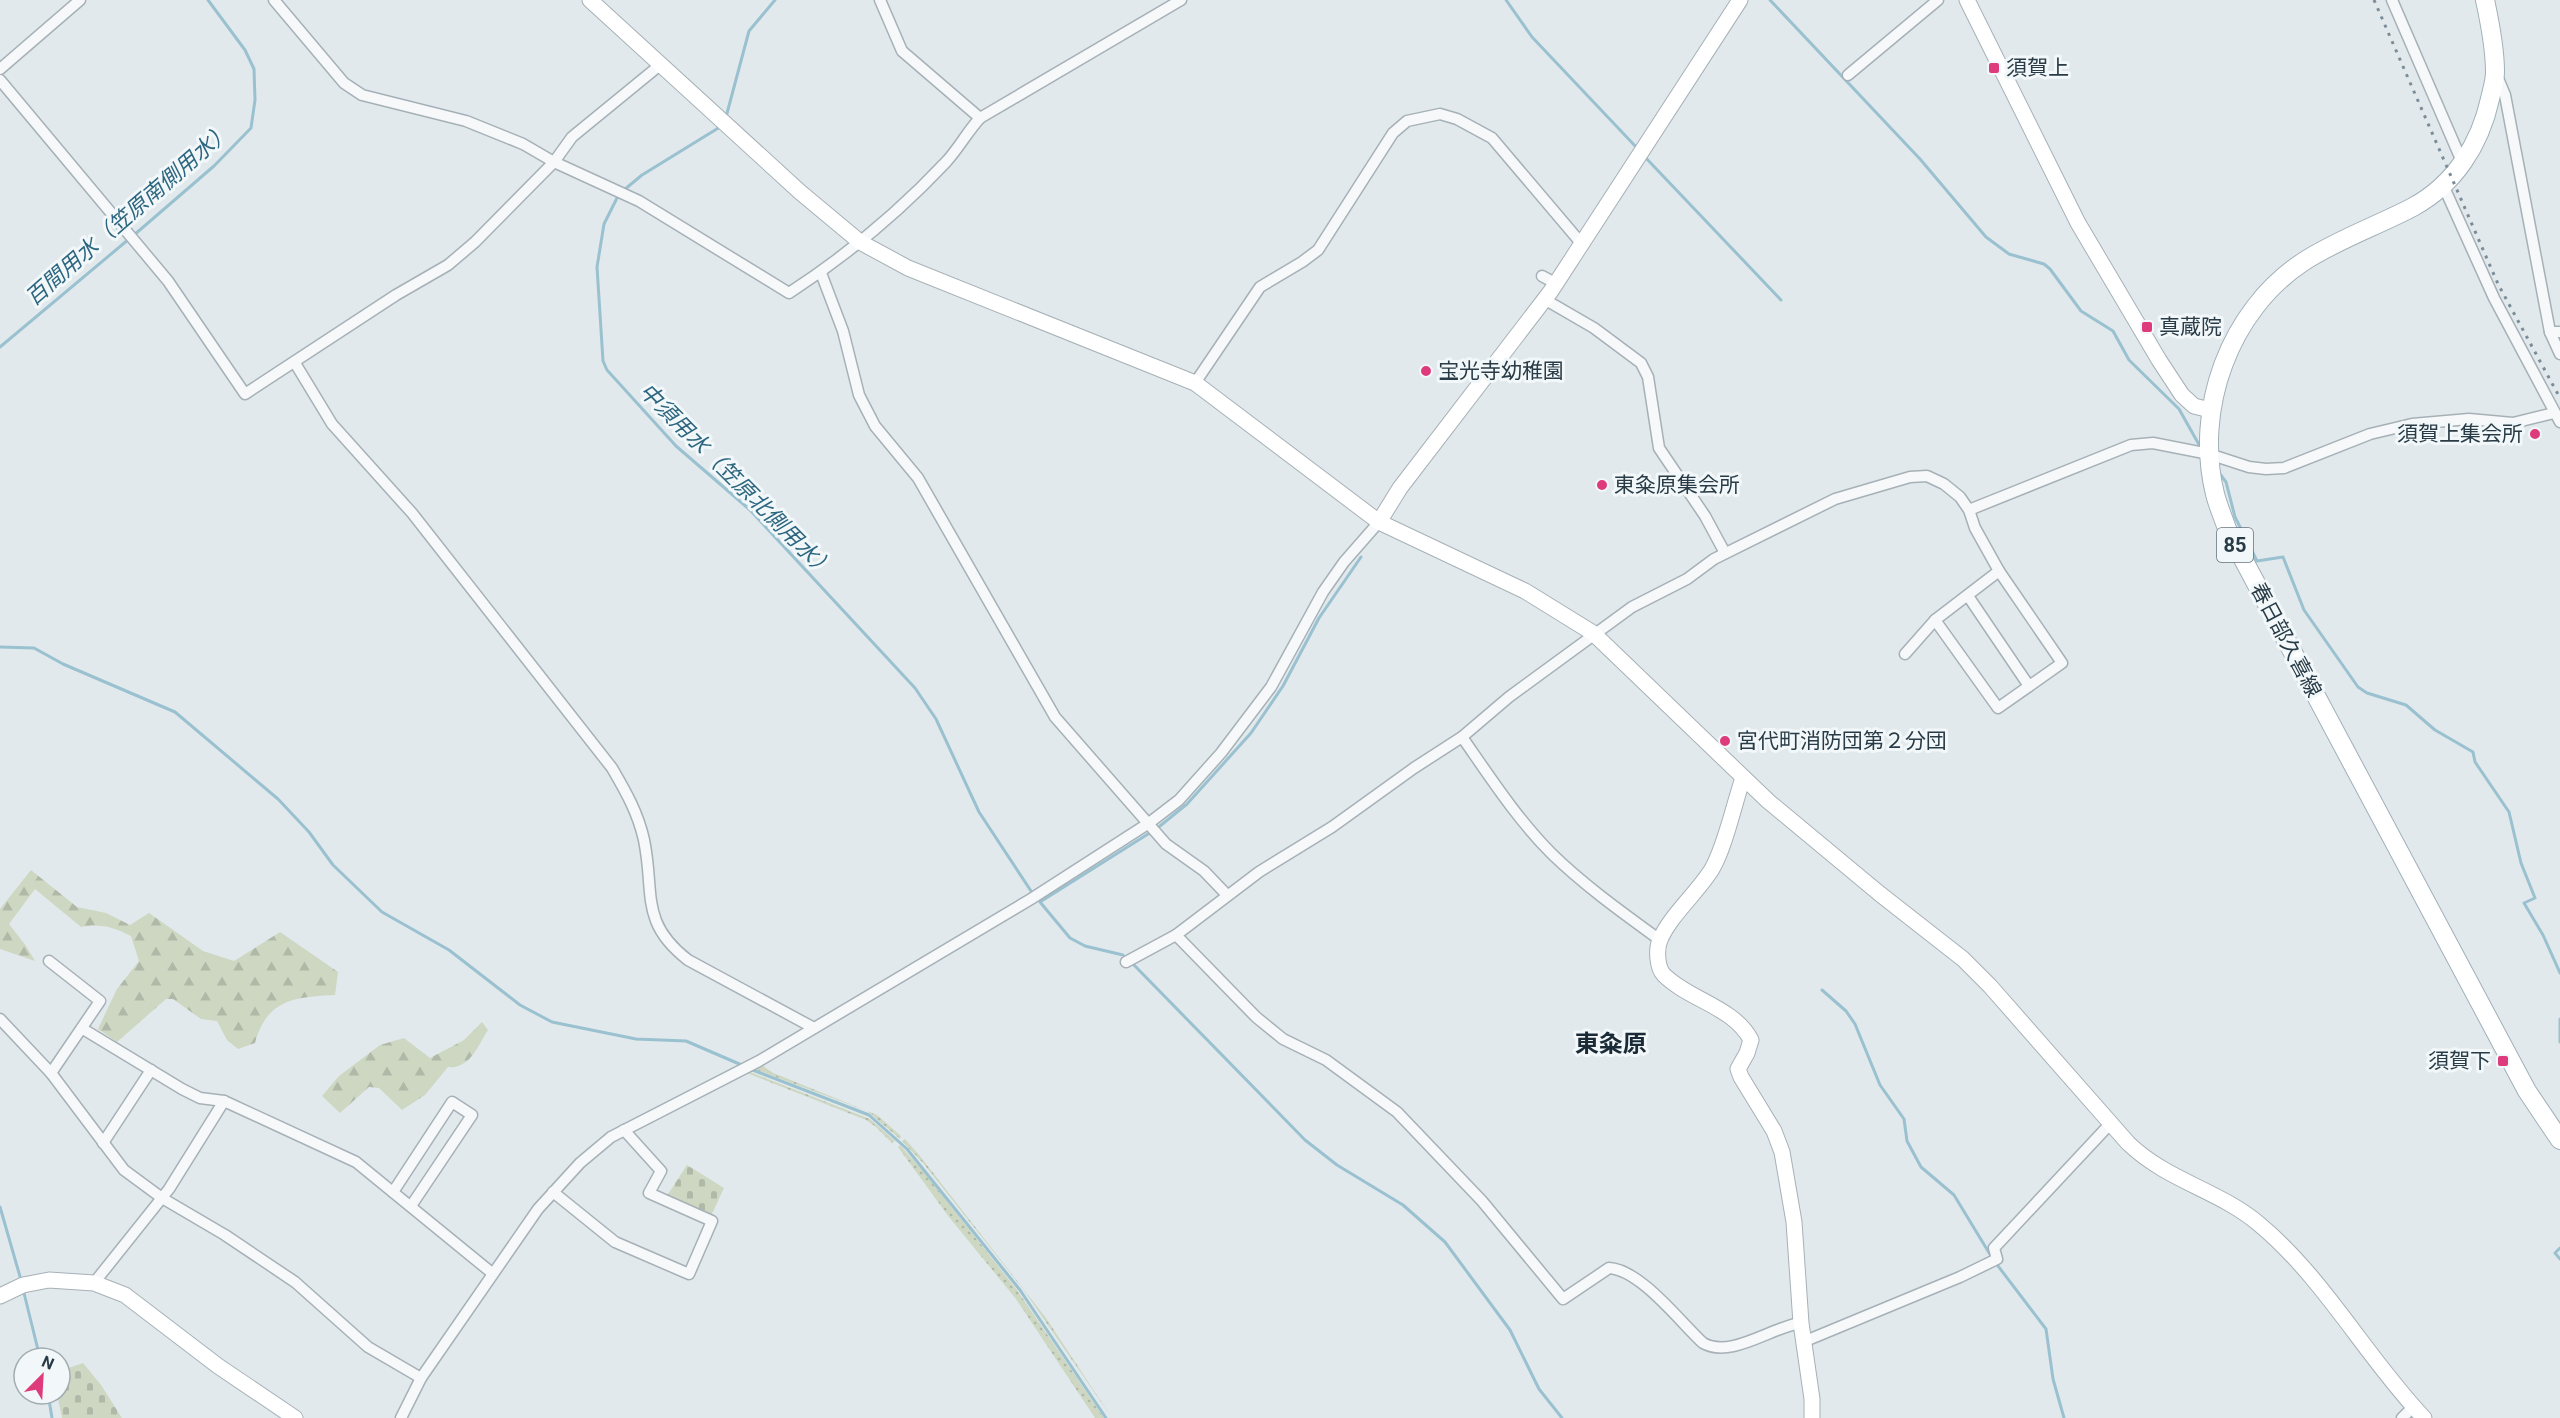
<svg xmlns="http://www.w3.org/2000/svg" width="2560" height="1418" font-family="Roboto,'Noto Sans JP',sans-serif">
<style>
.grass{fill:url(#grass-dots)}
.forest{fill:url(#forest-firs)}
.cemetery{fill:url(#cemetery-stones)}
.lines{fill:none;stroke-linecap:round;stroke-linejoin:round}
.stream{stroke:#9ac1d0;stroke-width:3}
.street-casing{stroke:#a6b1b7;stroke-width:13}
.secondary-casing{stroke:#a6b1b7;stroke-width:17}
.primary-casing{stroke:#a0b0b9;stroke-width:20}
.street{stroke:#f6f8fa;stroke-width:10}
.secondary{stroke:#fff;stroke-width:15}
.primary{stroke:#fff;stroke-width:18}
.rail{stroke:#7a8c98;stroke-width:3;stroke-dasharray:3 6;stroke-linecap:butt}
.poi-dot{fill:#dd3b7c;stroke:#f2f7f9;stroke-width:2}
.labels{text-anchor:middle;stroke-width:6;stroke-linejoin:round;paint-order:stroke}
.shield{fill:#f2f7f9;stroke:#65737c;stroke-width:1.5}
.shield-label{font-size:20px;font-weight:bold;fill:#283b46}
.poi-label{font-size:21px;fill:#283b46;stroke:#f2f7f9;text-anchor:start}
.street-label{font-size:21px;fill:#283b46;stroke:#f2f7f9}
.water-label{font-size:22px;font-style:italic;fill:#2d667f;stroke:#f2f7f9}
.quarter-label{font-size:24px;font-weight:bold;fill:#1a2b37;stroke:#f2f7f9}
</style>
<defs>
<pattern id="grass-dots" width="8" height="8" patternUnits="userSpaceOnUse" patternTransform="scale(1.5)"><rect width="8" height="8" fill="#cdd7c2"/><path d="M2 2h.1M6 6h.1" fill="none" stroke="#b0b9a8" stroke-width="1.8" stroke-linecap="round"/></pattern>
<pattern id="forest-firs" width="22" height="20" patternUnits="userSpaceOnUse" patternTransform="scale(1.5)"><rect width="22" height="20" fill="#cdd7c2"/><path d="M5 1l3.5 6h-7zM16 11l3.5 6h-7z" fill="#b0b9a8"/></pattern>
<pattern id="cemetery-stones" width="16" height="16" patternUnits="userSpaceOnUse" patternTransform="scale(1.5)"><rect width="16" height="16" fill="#cdd7c2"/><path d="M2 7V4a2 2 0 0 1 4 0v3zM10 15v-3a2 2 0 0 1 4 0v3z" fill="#b0b9a8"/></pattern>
</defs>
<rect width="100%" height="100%" fill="#e2e9ec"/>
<g class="grass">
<path d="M761,1064L771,1072L877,1115L901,1136L900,1139L867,1111L754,1069Z"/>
<path d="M750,1072L870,1119L895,1141L892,1143L876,1127L866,1120L747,1073Z"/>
<path d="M905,1139L920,1156L1046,1318L1112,1418L1023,1289L923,1163L902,1141Z"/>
<path d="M900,1145L923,1171L1017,1290L1104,1418H1095L1016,1299L949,1217L898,1147Z"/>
</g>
<g class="forest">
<path d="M31,870L77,907L106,913L130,925L149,913L203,951L234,961L280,932L338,972L335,995C295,997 267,999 255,1043L238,1049L227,1040L217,1021L201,1019L173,999H166L117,1042L98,1029L117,989L139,961L131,936C113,927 100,923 81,927L35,889L9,924L26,946L35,961L0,949V909Z"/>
<path d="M482,1022L488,1030C477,1047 470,1069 448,1067L425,1095L402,1110L379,1088L369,1087L340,1113L322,1096L339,1076L380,1045L404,1038L430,1058L464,1040Z"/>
</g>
<g class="cemetery">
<path d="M687,1165L724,1188L710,1218L665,1199Z"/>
<path d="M83,1363L101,1385L122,1418H62L57,1394H60V1371Z"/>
</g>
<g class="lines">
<g class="stream">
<path d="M1506,0L1532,37L1638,149"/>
<path d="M1770,0L1920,159L1986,237L2009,254L2044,264L2050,269L2081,311L2113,331L2129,360L2179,409L2202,450"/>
<path d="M726,117L749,31L775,0"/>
<path d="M1644,156L1781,300"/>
<path d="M624,190L642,175L720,127"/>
<path d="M619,194L604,224L597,267L603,361L607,370L676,446L750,510L915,688L936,719L979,812L1031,891"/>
<path d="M134,235L214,166L251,128L255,100L254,69L245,50L208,0"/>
<path d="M0,347L129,239"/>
<path d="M2220,474L2226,482L2235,517L2257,561L2283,557L2304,610L2358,687L2367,693L2406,705L2435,730L2473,752L2475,762L2509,812L2521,863L2535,898L2524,903L2543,935L2560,973"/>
<path d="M0,647L34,648L63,664L175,712L278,799L309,832L333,865L382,912L449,950L520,1005L552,1022L636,1039L686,1041L744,1066"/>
<path d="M1160,826L1187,804L1251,733L1283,686L1319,618L1361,557"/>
<path d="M1123,955L1085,946L1070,938L1040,902L1148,834"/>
<path d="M1134,965L1305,1140L1337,1165L1403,1205L1445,1242L1510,1330L1539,1389L1562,1418"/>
<path d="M1822,990L1846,1011L1855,1024L1880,1085L1904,1119L1907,1141L1921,1167L1954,1195L1991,1256"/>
<path d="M2560,1019V1042"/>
<path d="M750,1069L869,1115L907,1149L1020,1290L1106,1418"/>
<path d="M0,1207L21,1280"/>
<path d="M2560,1248L2555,1253L2560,1259"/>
<path d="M1995,1262L2046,1329L2053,1379L2064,1418"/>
<path d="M23,1289L40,1358"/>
<path d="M48,1394L52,1418"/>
</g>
<g class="street-casing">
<g id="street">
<path d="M274,0L344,83L362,95L466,121L523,144L554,162L639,201L789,293C846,256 899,212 946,162C959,148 967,132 980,118L1181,0"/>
<path d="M880,0L902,51L980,118"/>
<path d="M2392,0L2463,164"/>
<path d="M0,69L80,0"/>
<path d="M1848,75L1938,0"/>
<path d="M2497,76L2505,95L2550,332H2560"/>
<path d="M0,80L168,281L245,394L396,295L448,265L475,242L554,162L572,137L660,65"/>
<path d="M2443,185L2494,298L2560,422"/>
<path d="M821,273L843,331L859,395L875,426L918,478L1055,717L1166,844L1204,871L1227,895"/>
<path d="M1542,276L1555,283"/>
<path d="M1544,299L1594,328L1641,363L1648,377L1659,448L1705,516L1725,553"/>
<path d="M2550,332L2560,354"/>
<path d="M295,363L332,424L412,513L612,768C626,792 638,813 644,840C655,893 639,922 688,960L814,1028"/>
<path d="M1195,383L1260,287L1302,262L1318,250L1393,133L1407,121L1440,114L1457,119L1492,138L1581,243"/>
<path d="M1968,596L2029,686"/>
<path d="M1935,620L1998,708L2062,663L1999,571"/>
<path d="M1905,654L1935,620L1999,571L1975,528L1969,510"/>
<path d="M1462,737C1490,777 1517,819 1552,854C1585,886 1623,913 1660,940"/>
<path d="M1176,935L1256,1017L1283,1039L1326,1060L1397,1112L1482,1201L1563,1299L1609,1268C1641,1270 1680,1322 1703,1343C1731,1359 1771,1327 1801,1323"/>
<path d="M49,961L100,1001L51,1073"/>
<path d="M1126,962L1176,935L1259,872L1332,827L1414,768L1462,737L1509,697L1632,607L1687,579L1714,559L1835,499L1910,477L1927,476L1944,484L1960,497L1969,510L2131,445L2153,443L2209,454L2249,467L2266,469L2284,468L2370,434L2412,424L2469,419L2513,423L2554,413"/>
<path d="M0,1019L51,1073L124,1170L162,1198L225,1235L295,1282L368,1347L421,1378"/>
<path d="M83,1029L182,1089L200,1098L224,1101"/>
<path d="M103,1143L151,1070"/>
<path d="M393,1192L452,1102L472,1115L411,1206"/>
<path d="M553,1192L615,1242L689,1274L712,1221L649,1193L661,1171L624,1130"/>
<path d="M94,1283L169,1189L224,1101L356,1162L492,1273"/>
<path d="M1803,1342L1960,1277L1997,1259L1994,1248L2110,1124"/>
<path d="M401,1418L421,1378L538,1209L580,1163L611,1137L759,1061L1031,899L1149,823L1179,800L1221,753L1271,687L1323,592L1344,562L1379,522"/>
<path d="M2402,1418L2413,1407"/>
</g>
</g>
<g class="secondary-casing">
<g id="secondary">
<path d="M590,0L800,192L860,242L908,268L1195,383L1379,522L1525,591L1593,633L1768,801L1880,894L1963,959L1990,986L2128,1143C2167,1181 2219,1190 2259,1224C2324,1278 2366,1357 2424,1418"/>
<path d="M1967,0L2078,223L2159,360L2182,395L2194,406L2210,410"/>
<path d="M1379,522L1400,488L1551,291L1740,0"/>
<path d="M1743,778C1734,804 1725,847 1712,869C1698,892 1669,917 1660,940C1656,949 1657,968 1664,975C1689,1000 1734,1007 1751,1040L1747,1053L1738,1069L1741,1077L1774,1131L1782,1152L1794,1222L1801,1323L1812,1399V1418"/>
<path d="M0,1296L23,1285L49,1280L94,1283L125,1295L218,1366L295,1418"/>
</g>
</g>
<g class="primary-casing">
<path id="primary" d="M2485,0C2490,23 2495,49 2495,72C2495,81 2492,90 2490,99C2480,144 2455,184 2413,207C2379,225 2336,240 2303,262C2229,311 2194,409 2215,494C2218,506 2223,517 2227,529L2527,1091L2560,1140"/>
</g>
<use href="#street" class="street"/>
<use href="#secondary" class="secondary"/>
<use href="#primary" class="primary"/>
<path class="rail" d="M2374,0L2498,284L2560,398"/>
</g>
<g class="poi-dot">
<rect x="1988" y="62" width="12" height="12" rx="3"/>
<rect x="2141" y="321" width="12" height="12" rx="3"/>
<circle cx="1426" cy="371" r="6"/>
<circle cx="2535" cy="434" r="6"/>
<circle cx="1602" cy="485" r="6"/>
<circle cx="1725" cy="741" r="6"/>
<rect x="2497" y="1055" width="12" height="12" rx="3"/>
</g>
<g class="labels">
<rect class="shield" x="2217" y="528" width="36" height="34" rx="4.5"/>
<g class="shield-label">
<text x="2235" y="552">85</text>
</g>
<g class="poi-label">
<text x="2006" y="75">須賀上</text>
<text x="2159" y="334">真蔵院</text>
<text x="1438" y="378">宝光寺幼稚園</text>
<text x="2523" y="441" text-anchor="end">須賀上集会所</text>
<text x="1614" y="492">東粂原集会所</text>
<text x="1737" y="748">宮代町消防団第２分団</text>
<text x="2491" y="1068" text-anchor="end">須賀下</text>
</g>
<g class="street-label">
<text transform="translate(2286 640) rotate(62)" y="7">春日部久喜線</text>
</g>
<g class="water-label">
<text transform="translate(128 214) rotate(-41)" y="8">百間用水（笠原南側用水）</text>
<text transform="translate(737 480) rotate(45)" y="8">中須用水（笠原北側用水）</text>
</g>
<g class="quarter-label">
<text x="1611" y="1052">東粂原</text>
</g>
</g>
<g transform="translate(42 1376) rotate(24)"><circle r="28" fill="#f2f7f9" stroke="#a1acb1" stroke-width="1.5"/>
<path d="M0-4.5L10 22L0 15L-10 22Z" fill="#dd3b7c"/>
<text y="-9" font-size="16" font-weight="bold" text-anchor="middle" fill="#283b46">N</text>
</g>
</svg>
